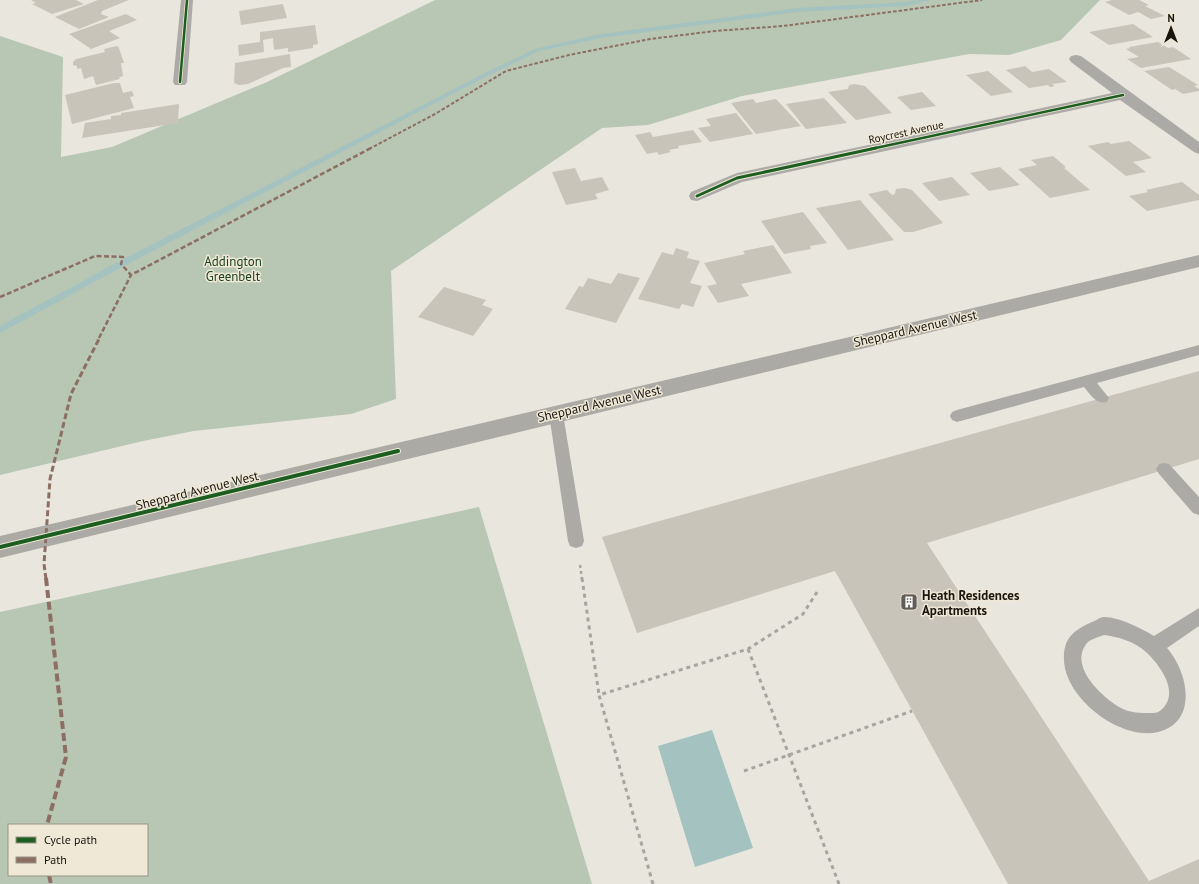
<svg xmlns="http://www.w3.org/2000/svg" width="1199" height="884" font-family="'PT Sans',sans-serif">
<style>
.forest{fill:#b8c6b4;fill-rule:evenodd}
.water{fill:#a3c2c0}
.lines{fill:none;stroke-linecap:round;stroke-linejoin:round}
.stream{fill:#a3c2c0;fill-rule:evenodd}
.building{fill:#c8c4b9}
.path-far1{stroke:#a8a5a1;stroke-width:2.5;stroke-dasharray:3 3;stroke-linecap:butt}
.path{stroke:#a8a5a1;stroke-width:3;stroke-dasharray:4 4;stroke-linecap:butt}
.service{fill:#acaaa6;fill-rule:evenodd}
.minor{fill:#acaaa6;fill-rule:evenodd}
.secondary{fill:#acaaa4;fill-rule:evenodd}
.quiet-far3{stroke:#8d6e63;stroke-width:2;stroke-dasharray:3.5 2;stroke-linecap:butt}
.quiet-far2{stroke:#8d6e63;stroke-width:2.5;stroke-dasharray:5 2.5;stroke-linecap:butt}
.quiet-far1{stroke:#8d6e63;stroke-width:3;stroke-dasharray:6 3;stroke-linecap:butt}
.quiet{stroke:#8d6e63;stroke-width:4;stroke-dasharray:8 4;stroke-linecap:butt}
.cycleway-far2-casing{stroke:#efe8d7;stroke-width:4}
.cycleway-far1-casing{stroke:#efe8d7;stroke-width:5}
.cycleway-casing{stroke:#efe8d7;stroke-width:6}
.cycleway-far2{stroke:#1b5e20;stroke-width:2.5}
.cycleway-far1{stroke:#1b5e20;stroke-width:3}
.cycleway{stroke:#1b5e20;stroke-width:4}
.labels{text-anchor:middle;stroke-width:3;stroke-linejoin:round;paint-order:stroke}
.far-street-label{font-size:11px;fill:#18150f;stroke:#efe8d7}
.park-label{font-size:13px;fill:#19431f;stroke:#efe8d7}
.street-label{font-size:13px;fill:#18150f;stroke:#efe8d7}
.poi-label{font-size:13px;font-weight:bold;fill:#18150f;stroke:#efe8d7;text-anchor:start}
</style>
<rect width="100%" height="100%" fill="#e9e6dd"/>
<g class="forest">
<path d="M435,0H1100L1061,40L1009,55L969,54L742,96L648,125L602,128L391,271L396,399L351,414L194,431L143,441L0,475V36L63,57L61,157L112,147L267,82Z"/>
<path d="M479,507L592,884H0V612ZM9,825H147V875H9Z"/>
</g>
<path class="water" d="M712,730L753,848L695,867L658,746Z"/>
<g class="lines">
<path class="stream" d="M919,0H931L906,6L797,12L601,38L539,51L487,76L124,266L0,333V326L118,262L483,74L535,49L601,34L797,8L906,2Z"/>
</g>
<g class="building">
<path d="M31,0H76L84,4L52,14L32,4L36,3Z"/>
<path d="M98,0H129L102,11L101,14L109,17L79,29L55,17Z"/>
<path d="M1112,0H1139L1149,5L1145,6L1165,16L1151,19L1138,12L1129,15L1105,2Z"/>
<path d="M283,4L287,18L241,25L239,11Z"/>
<path d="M126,14L137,20L109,31L120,38L91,49L69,34Z"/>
<path d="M1133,24L1153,37L1109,45L1089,32Z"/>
<path d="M315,25L318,44L313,45V48L288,52V48L274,50L273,38L263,40L264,52L239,56L238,45L260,42V32Z"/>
<path d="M1158,42L1168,48L1173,47L1191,59L1141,68L1127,59L1139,57L1126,49L1130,48L1129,47Z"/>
<path d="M117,46L119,48L124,63H121L123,76L119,77L120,79L96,85L93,76L84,79L81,68L77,69V66L73,65V62L76,59L105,52L104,49Z"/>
<path d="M290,54L291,67L283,68L248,84L239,85L234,83L235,63Z"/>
<path d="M1025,66L1032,72L1049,69L1067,82L1052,84L1055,86L1050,87L1048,85L1029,88L1006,70Z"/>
<path d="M1169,67L1198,85L1194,86L1199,89V91L1183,94L1175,89L1172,90L1144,71Z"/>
<path d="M988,71L1013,92L991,96L966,75Z"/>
<path d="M114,83H120L123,93L132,91L134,96L130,97L134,108L72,124L65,95Z"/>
<path d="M854,84L865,86L892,113L856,120L828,92L848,89L849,85Z"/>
<path d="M922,92L936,106L911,110L897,97Z"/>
<path d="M824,98L847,123L806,129L786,104Z"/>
<path d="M753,99L756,103L776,99L801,126L756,134L731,103Z"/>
<path d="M179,104L178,123L82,138L85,123L111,119V116L121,115V113Z"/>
<path d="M736,113L753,134L710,142L698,128L711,126L706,119Z"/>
<path d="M693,130L702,142L678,146L679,148L669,150L671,152L659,155L657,152L647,154L635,135L650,132L653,137Z"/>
<path d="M1129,141L1152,158L1133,162L1146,172L1126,176L1088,146L1108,142L1111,144Z"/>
<path d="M1053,156L1066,167L1064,168L1090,190L1050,198L1018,169L1037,165L1031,160Z"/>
<path d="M1000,167L1020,185L989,191L970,173Z"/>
<path d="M575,168L581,181L602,177L609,190L595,194L598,199L566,205L552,172Z"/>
<path d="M952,177L970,195L939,201L922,183Z"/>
<path d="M1182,182L1199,195V200L1147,211L1129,196L1148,192L1146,190Z"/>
<path d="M905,188L912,190L943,223L913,232H904L868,194L887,190L892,195L895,194L896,189Z"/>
<path d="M860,200L894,240L848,250L816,208Z"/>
<path d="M803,212L827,243L810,246L811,249L784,254L761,221Z"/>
<path d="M773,245L792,273L741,284L749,296L718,303L707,286L717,284L704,263L745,254L743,251Z"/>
<path d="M676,248L689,252L687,258L700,261L690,283L702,286L693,307L682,304L679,309L638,299L662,252L673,255Z"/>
<path d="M618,273L640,278L616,323L565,309L579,286L583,287L588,278L611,284Z"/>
<path d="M444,287L486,300L482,305L493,309L473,336L418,317Z"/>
<path d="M1199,371V459L927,543L1149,881L1199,859V884H1008L835,571L637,633L602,537Z"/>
</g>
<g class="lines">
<path class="path-far1" d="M580,565L582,579"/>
<g class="path">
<path d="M582,578L599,695"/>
<path d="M748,649L839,884"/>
<path d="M744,771L912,711"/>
<path d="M653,884L599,695L748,649L803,614L817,592"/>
</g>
<g class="service">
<path d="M1199,345V355L1097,383L1109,398L1107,402C1096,405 1090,394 1084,387L957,422L952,420L950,416L952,412L957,410Z"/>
<path d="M556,408L561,410L563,414L584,541L582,546L576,548L570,546L568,541L549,414L551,410Z"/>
<path d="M1164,463L1169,464L1199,497V515L1193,513L1159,474L1156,469L1159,464Z"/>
<path d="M1199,608V626L1167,648C1188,672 1199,722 1158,732C1120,741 1065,698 1064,660C1063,638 1074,630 1092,622C1095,621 1099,618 1103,617C1117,616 1143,629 1154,636ZM1104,635C1118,637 1134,641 1146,652C1158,663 1179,690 1164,707C1160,712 1157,713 1151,713C1140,713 1131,713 1121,708C1102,697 1068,666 1087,643C1091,639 1099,637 1104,635Z"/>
</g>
<g class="minor">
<path d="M181,0H193L187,82L185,85H175L173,82Z"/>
<path d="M1076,55L1081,56L1199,142V154L1194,152L1120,100L742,182L697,201L691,200L689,196L691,192L737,173L1112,93L1071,62L1069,59L1071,56Z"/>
</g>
<path class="secondary" d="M1199,255V267L0,558V536Z"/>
<path class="quiet-far3" d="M369,149L435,114L506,71L569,55L650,39L715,31L783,26L982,0"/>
<g class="quiet-far2">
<path d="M0,297L95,256L123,257L121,264L131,275L371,148"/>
<path d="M99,338L131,275"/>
</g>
<path class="quiet-far1" d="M46,579L44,564L50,479L71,394L100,337"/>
<g class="quiet">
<path d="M46,578L66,757L47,825"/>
<path d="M49,875L51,884"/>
</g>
<g class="cycleway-far2-casing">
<g id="cycleway-far2">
<path d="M180,82L187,0"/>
<path d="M871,149L1123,95"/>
</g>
</g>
<g class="cycleway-far1-casing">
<path id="cycleway-far1" d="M697,196L737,178L876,148"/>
</g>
<g class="cycleway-casing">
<path id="cycleway" d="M0,547L398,451"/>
</g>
<use href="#cycleway-far2" class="cycleway-far2"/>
<use href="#cycleway-far1" class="cycleway-far1"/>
<use href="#cycleway" class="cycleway"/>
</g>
<defs>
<g id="building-square" transform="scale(0.9)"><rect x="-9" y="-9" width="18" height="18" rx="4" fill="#615e57" stroke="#efe8d7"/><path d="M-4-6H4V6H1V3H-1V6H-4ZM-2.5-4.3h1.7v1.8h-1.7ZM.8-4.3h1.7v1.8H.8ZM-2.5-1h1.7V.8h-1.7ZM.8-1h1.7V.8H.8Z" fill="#fff"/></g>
</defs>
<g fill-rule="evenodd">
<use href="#building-square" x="909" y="602"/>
</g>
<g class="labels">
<g class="far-street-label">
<text transform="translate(906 132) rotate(-12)" y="4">Roycrest Avenue</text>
</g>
<g class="park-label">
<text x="233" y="266">Addington<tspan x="233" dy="15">Greenbelt</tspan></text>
</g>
<g class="street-label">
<text transform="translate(915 328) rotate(-13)" y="5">Sheppard Avenue West</text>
<text transform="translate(599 403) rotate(-13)" y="5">Sheppard Avenue West</text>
<text transform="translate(197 490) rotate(-14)" y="5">Sheppard Avenue West</text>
</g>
<g class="poi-label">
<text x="922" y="600">Heath Residences<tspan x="922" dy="15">Apartments</tspan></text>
</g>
</g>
<rect x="8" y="824" width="140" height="52" fill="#efe8d7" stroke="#999487"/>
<rect x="16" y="837" width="20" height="6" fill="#1b5e20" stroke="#999487"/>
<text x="44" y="844" font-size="12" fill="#18150f">Cycle path</text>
<rect x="16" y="857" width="20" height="6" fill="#8d6e63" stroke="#999487"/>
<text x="44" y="864" font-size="12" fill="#18150f">Path</text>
<g transform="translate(1171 28)" stroke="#efe8d7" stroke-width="3" paint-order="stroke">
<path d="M0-3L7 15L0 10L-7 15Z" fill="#18150f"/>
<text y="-6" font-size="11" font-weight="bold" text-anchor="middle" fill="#18150f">N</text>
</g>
</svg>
